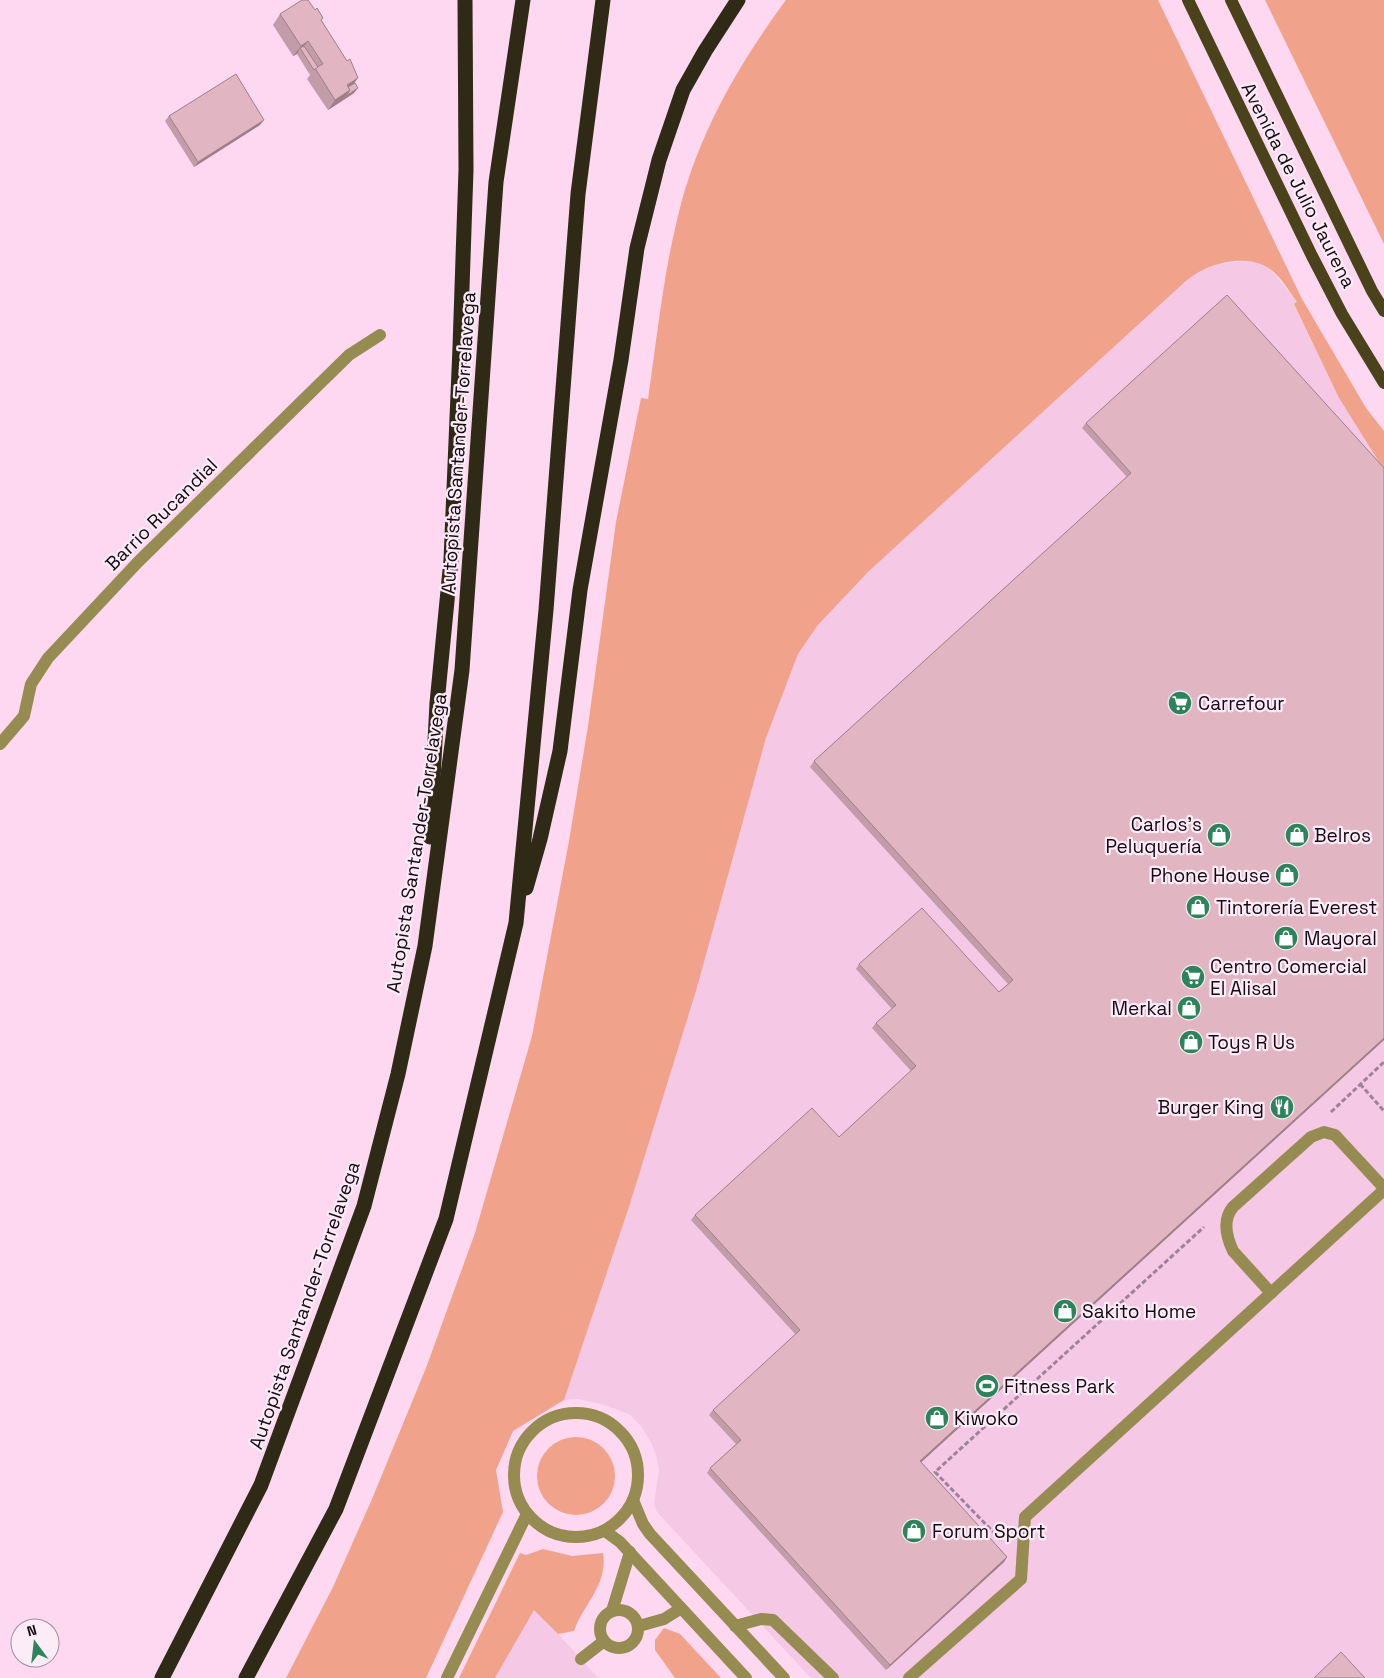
<svg xmlns="http://www.w3.org/2000/svg" width="1384" height="1678" font-family="'Space Grotesk',sans-serif">
<style>
.built{fill:#f5c8e6}
.green{fill:#f0a38a}
.lines{fill:none;stroke-linecap:round;stroke-linejoin:round}
.path{stroke:#9e8295;stroke-width:3;stroke-dasharray:5 2.5;stroke-linecap:butt}
.minor{stroke:#968b51;stroke-width:12}
.major{stroke:#4a421a;stroke-width:12}
.highway{stroke:#2e2a15;stroke-width:15}
.wall{fill:#c29ca8}
.shaded-wall{fill:#9e7f88}
.building{fill:#e2b5c3;stroke:#9e7f88}
.labels{text-anchor:middle;stroke-width:4.5;stroke-linejoin:round;paint-order:stroke}
.street-label{font-size:19px;fill:#150811;stroke:#fcecf7}
.poi-label{font-size:19px;fill:#150811;stroke:#fcecf7;text-anchor:start}
</style>
<rect width="100%" height="100%" fill="#fed7f1"/>
<g class="built">
<path d="M1244,261L1258,263L1270,269L1297,302L1294,305L1339,398L1384,470V1678H811L657,1512L654,1504L659,1470L657,1458L652,1444L641,1426L629,1414L601,1404L578,1399L564,1400L629,1207L696,991L766,738L798,654L818,625L868,572L1194,274L1219,264Z"/>
<path d="M534,1609L558,1634L598,1678H495Z"/>
</g>
<g class="green">
<path d="M786,0H1158L1302,299L1366,408L1384,431V470L1339,398L1294,304L1297,302C1289,291 1281,277 1270,269C1245,252 1206,264 1186,281L868,572L818,625L798,654L766,738L696,991L629,1207L564,1400L513,1431L496,1470L503,1512L426,1678H286L333,1587L372,1499L426,1368L475,1233L532,1036L569,841L588,726L616,522L641,398L648,399C657,338 663,276 678,216C697,136 738,65 786,0Z"/>
<path d="M1265,0H1384V244Z"/>
<circle cx="576" cy="1476" r="39"/>
<path d="M543,1549L572,1556L603,1553C608,1585 584,1603 574,1631L558,1634L534,1610L495,1678H459L520,1553L526,1555Z"/>
<path d="M664,1628L680,1634L721,1678H675L655,1650V1640Z"/>
</g>
<g class="lines">
<g class="path">
<path d="M1360,1084L1384,1111"/>
<path d="M1331,1112L1384,1062"/>
<path d="M1001,1540L935,1472L1204,1227"/>
</g>
<g class="minor">
<path d="M0,744L24,716L31,684L48,658L138,562L349,355L380,335"/>
<path d="M1271,1293L1233,1251C1226,1236 1222,1220 1233,1207L1311,1137L1324,1132L1335,1135L1384,1188"/>
<circle cx="576" cy="1475" r="62"/>
<path d="M633,1500L643,1524L650,1534L784,1678"/>
<path d="M605,1531L620,1542L746,1678"/>
<circle cx="619" cy="1629" r="19"/>
<path d="M612,1611L630,1552"/>
<path d="M639,1626L664,1619L680,1609"/>
<path d="M735,1626L761,1619L773,1620L833,1678"/>
<path d="M581,1659L604,1641"/>
<path d="M447,1678L527,1514"/>
<path d="M909,1678L1021,1579L1025,1517L1384,1190"/>
</g>
<g class="major">
<path d="M1188,0L1312,256L1342,314L1384,383"/>
<path d="M1231,0L1372,291L1384,311"/>
</g>
<g class="highway">
<path d="M430,837L437,703L451,560L460,347L466,170L465,0"/>
<path d="M526,888L540,839L560,751L580,590L621,360L637,248L659,160L683,90L705,51L738,0"/>
<path d="M162,1678L261,1485L364,1206L398,1074L425,946L462,670L496,182L523,0"/>
<path d="M246,1678L336,1509L446,1219L516,923L546,610L578,194L603,0"/>
</g>
</g>
<g class="wall">
<path d="M280,14L322,21L355,83L354,93L328,110L307,79L310,75L297,54L293,56L273,25Z"/>
<path d="M169,116L260,125L194,167L165,121Z"/>
<path d="M1086,423L1384,468V1040L921,1462L1007,1557L1004,1562L886,1670L707,1473L710,1468L736,1444L709,1415L713,1410L796,1335L691,1220L695,1215L839,1137L911,1071L872,1028L876,1023L892,1009L856,969L859,964L999,992L1008,984L810,767L814,761L1127,477L1082,428Z"/>
</g>
<g class="shaded-wall">
<path d="M308,41L301,50L300,48L297,54L293,56L301,46Z"/>
<path d="M358,78L351,88L343,90L347,85Z"/>
<path d="M358,88L354,93L342,101L346,96Z"/>
<path d="M350,90L342,101L328,110L335,100Z"/>
<path d="M264,120L260,125L194,167L198,162Z"/>
<path d="M1384,1038V1040L916,1467L920,1461Z"/>
<path d="M1007,1557L1004,1562L886,1670L890,1665Z"/>
</g>
<g class="building">
<path d="M302,0H308L315,10L317,8L323,18L321,20L347,61L350,59L358,78L347,85L350,90L335,100L315,68L323,64L308,41L301,46L280,14Z"/>
<path d="M304,46L318,67L314,70L300,48Z"/>
<path d="M236,74L264,120L198,162L169,116Z"/>
<path d="M355,83L358,88L346,96L350,90L348,87Z"/>
<path d="M1227,295L1384,468V1038L920,1461L1007,1557L890,1665L710,1468L741,1440L713,1410L800,1330L695,1215L812,1108L839,1137L916,1066L876,1023L896,1005L859,964L922,908L999,992L1013,980L814,761L1131,473L1086,423Z"/>
<path d="M1341,1652L1365,1678H1314Z"/>
</g>
<defs>
<g id="supermarket-disc" transform="scale(1.25)"><circle r="9.5" fill="#2c855a" stroke="#fcecf7"/><path d="M-6-5.5h2.5l.6 2H6L4.5 2H-2.5L-4.4-4H-6ZM-1.5 3.2a1.3 1.3 0 1 0 .1 0ZM3 3.2a1.3 1.3 0 1 0 .1 0Z" fill="#fff"/></g>
<g id="shop-disc" transform="scale(1.25)"><circle r="9.5" fill="#2c855a" stroke="#fcecf7"/><path d="M-5-2.5h2.3a2.7 3.5 0 0 1 5.4 0H5L5.5 6h-11ZM-1.5-2.5h3a1.5 2.3 0 0 0-3 0Z" fill="#fff"/></g>
<g id="restaurant-disc" transform="scale(1.25)"><circle r="9.5" fill="#2c855a" stroke="#fcecf7"/><path d="M-5-6h1v4h1v-4h1v4h1v-4h1v5L-1.5 .5V6h-2V.5L-5-1ZM5-6V6H3V1.5H1.5Q1.5-4 5-6Z" fill="#fff"/></g>
<g id="stadium-disc" transform="scale(1.25)"><circle r="9.5" fill="#2c855a" stroke="#fcecf7"/><path d="M0-5a6.5 5 0 1 0 0 10a6.5 5 0 1 0 0-10ZM-3.5-1.8h7v3.6h-7Z" fill="#fff"/></g>
</defs>
<g fill-rule="evenodd">
<use href="#supermarket-disc" x="1180" y="703"/>
<use href="#shop-disc" x="1219" y="835"/>
<use href="#shop-disc" x="1297" y="835"/>
<use href="#shop-disc" x="1287" y="875"/>
<use href="#shop-disc" x="1198" y="907"/>
<use href="#shop-disc" x="1286" y="938"/>
<use href="#supermarket-disc" x="1193" y="977"/>
<use href="#shop-disc" x="1189" y="1008"/>
<use href="#shop-disc" x="1191" y="1042"/>
<use href="#restaurant-disc" x="1282" y="1107"/>
<use href="#shop-disc" x="1065" y="1311"/>
<use href="#stadium-disc" x="987" y="1386"/>
<use href="#shop-disc" x="937" y="1418"/>
<use href="#shop-disc" x="914" y="1531"/>
</g>
<g class="labels">
<g class="street-label">
<text transform="translate(1299 185) rotate(63)" y="7">Avenida de Julio Jaurena</text>
<text transform="translate(458 443) rotate(-86)" y="7">Autopista Santander-Torrelavega</text>
<text transform="translate(161 514) rotate(-45)" y="7">Barrio Rucandial</text>
<text transform="translate(416 843) rotate(-81)" y="7">Autopista Santander-Torrelavega</text>
<text transform="translate(304 1305) rotate(-71)" y="7">Autopista Santander-Torrelavega</text>
</g>
<g class="poi-label">
<text x="1198" y="710">Carrefour</text>
<text x="1202" y="831" text-anchor="end">Carlos's<tspan x="1202" dy="22">Peluquería</tspan></text>
<text x="1314" y="842">Belros</text>
<text x="1270" y="882" text-anchor="end">Phone House</text>
<text x="1216" y="914">Tintorería Everest</text>
<text x="1304" y="945">Mayoral</text>
<text x="1210" y="973">Centro Comercial<tspan x="1210" dy="22">El Alisal</tspan></text>
<text x="1172" y="1015" text-anchor="end">Merkal</text>
<text x="1208" y="1049">Toys R Us</text>
<text x="1264" y="1114" text-anchor="end">Burger King</text>
<text x="1082" y="1318">Sakito Home</text>
<text x="1004" y="1393">Fitness Park</text>
<text x="954" y="1425">Kiwoko</text>
<text x="932" y="1538">Forum Sport</text>
</g>
</g>
<g transform="translate(35 1643) rotate(345)"><circle r="24" fill="#fcecf7" stroke="#a0919b"/>
<path d="M0-4L9 19L0 12L-9 19Z" fill="#2c855a"/>
<text y="-8" font-size="14" font-weight="bold" text-anchor="middle" fill="#150811">N</text>
</g>
</svg>
